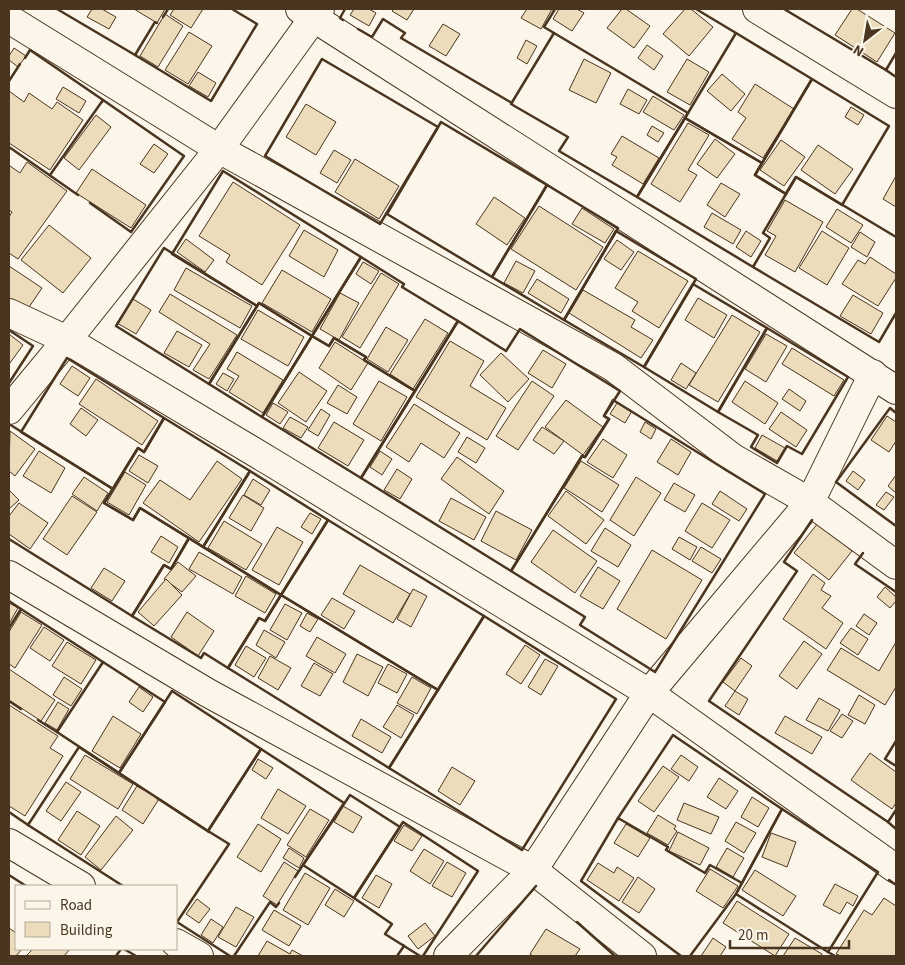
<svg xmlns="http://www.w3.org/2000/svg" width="905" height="965" font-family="'Source Sans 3',sans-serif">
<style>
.building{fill:#ecdcbc;stroke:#4a3520}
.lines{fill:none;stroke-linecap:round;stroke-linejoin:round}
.minor-casing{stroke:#4a3520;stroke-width:30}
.minor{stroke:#fbf6e9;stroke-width:28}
.wall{stroke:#4a3520;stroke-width:2.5}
</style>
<rect width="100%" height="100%" fill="#fbf6e9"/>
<g class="building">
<path d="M92,9H102L116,17L109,29L87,17Z"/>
<path d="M134,9H165L157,23Z"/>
<path d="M174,9H203L191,28L170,15Z"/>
<path d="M354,9H369L376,13L369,26L350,15Z"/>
<path d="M394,9H414L407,20L392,11Z"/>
<path d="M527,9H552L541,29L521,18Z"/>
<path d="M559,9H577L584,13L572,31L553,19Z"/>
<path d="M622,9H626L650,26L634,48L607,28Z"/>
<path d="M685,9H691L713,27L689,56L663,34Z"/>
<path d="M852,9H857L895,33L877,62L835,35Z"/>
<path d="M165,14L183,26L158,67L140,56Z"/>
<path d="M443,24L460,34L446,56L429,46Z"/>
<path d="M189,32L212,46L188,84L165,70Z"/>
<path d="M526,40L537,46L527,64L517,58Z"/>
<path d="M647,45L663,56L654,70L638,58Z"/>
<path d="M14,48L26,56L18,67L9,60V56Z"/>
<path d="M584,59L611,73L596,103L569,90Z"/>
<path d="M687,59L709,72L690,105L667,92Z"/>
<path d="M198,72L216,83L208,97L189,86Z"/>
<path d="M722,74L745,94L731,111L707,91Z"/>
<path d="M755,84L794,109L763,158L732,139L746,118L738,112Z"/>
<path d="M63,87L86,101L79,113L56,99Z"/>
<path d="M628,89L647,100L639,114L620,104Z"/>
<path d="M9,91L24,102L29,93L52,109L57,102L83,120L50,170L9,143Z"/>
<path d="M653,96L684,115L674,130L643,112Z"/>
<path d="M306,104L336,122L316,155L286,137Z"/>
<path d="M851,107L864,115L858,125L845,117Z"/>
<path d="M96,115L111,127L79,170L64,158Z"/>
<path d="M688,123L709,135L688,170L697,175L680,202L651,184Z"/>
<path d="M652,126L664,133L658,142L647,135Z"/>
<path d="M622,136L659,158L643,184L612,165L617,157L611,154Z"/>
<path d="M715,139L735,154L717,178L697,164Z"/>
<path d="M781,140L805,157L784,186L760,170Z"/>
<path d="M154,144L168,154L154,173L140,164Z"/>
<path d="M818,145L853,169L835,194L801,170Z"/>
<path d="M334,150L351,160L337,183L320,173Z"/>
<path d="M355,159L399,186L379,219L335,192Z"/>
<path d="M27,162L67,191L18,259L9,253V217L12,212L9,210V168L10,166L20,173Z"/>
<path d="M92,169L146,205L131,228L76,193Z"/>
<path d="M896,176V207L883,199Z"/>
<path d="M233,182L300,225L262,285L226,262L230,255L199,236Z"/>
<path d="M721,183L740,194L725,217L707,205Z"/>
<path d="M494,197L525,218L507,245L476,224Z"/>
<path d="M785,200L823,222L795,272L765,255L776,236L767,231Z"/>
<path d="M539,206L603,247L576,290L511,249Z"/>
<path d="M582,208L614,229L605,243L572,224Z"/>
<path d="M837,209L863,225L851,243L826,227Z"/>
<path d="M712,213L741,230L733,244L704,227Z"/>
<path d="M49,225L91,258L63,293L21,260Z"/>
<path d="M304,230L338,250L324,277L289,256Z"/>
<path d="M746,231L761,241L751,257L736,247Z"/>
<path d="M822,231L849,248L827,285L799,268Z"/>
<path d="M860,232L875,242L867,257L851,247Z"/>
<path d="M186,239L214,260L205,272L177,252Z"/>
<path d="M617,240L634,252L621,270L604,259Z"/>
<path d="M638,251L688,281L659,328L632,311L638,302L615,288Z"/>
<path d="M870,257L896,274V278L878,306L842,284L858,260L865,264Z"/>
<path d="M516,261L535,271L523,293L504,283Z"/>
<path d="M363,262L379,271L371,284L356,274Z"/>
<path d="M9,266L42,288L25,313L9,302Z"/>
<path d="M186,268L252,306L240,328L174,290Z"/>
<path d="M282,270L331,299L312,332L262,303Z"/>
<path d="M381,273L399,284L360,348L342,337Z"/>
<path d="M537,279L569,299L561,313L528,293Z"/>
<path d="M583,290L635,320L631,327L653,340L641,358L569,313Z"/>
<path d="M340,293L359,303L339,340L320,329Z"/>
<path d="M170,294L237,335L209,379L193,370L210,344L159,312Z"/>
<path d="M853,295L883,313L871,334L840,316Z"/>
<path d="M698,298L727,315L714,338L685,320Z"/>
<path d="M133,299L151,310L136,334L117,323Z"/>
<path d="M258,310L304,337L288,366L241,339Z"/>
<path d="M732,315L760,332L718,402L689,385Z"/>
<path d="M425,319L448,333L413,389L390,374Z"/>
<path d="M386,327L408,340L388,372L367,359Z"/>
<path d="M177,331L202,345L189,367L164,353Z"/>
<path d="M9,334L23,345L10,363H9Z"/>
<path d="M766,334L787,346L766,382L745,369Z"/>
<path d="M450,341L484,361L470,386L506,408L487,440L416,397Z"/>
<path d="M335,342L368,363L351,390L319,368Z"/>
<path d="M792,348L844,380L834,396L782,364Z"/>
<path d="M543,350L566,364L552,388L528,373Z"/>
<path d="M237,352L283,380L263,413L229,392L239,376L227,369Z"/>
<path d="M501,353L529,379L508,402L480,375Z"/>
<path d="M681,363L696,373L686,389L671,380Z"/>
<path d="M72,366L90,378L78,396L60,384Z"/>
<path d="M299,372L327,391L306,422L278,403Z"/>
<path d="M223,373L234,379L227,391L216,384Z"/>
<path d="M96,379L158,421L142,445L79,404Z"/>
<path d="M379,381L407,397L381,441L353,424Z"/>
<path d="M532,381L554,396L518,450L496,436Z"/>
<path d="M745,381L778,403L765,424L732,402Z"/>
<path d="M338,385L357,397L347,414L327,403Z"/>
<path d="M789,389L806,401L800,411L782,399Z"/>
<path d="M566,400L603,427L583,455L545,427Z"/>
<path d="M273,403L288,412L280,424L266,415Z"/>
<path d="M617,403L632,411L625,423L610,414Z"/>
<path d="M414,404L460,433L444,458L421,443L409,462L386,447Z"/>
<path d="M81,408L98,420L86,436L70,424Z"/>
<path d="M321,409L330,415L318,436L308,430Z"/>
<path d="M781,412L807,430L796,447L769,429Z"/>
<path d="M887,416L896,422V441L889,452L871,440Z"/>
<path d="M290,417L308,427L301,438L283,428Z"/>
<path d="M334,422L364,440L348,466L318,448Z"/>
<path d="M645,422L656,429L651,439L640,432Z"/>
<path d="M542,427L564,441L554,454L533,440Z"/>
<path d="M10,431L35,449L15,476L9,471Z"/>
<path d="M762,435L785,448L777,461L755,448Z"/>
<path d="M467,437L485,448L476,463L458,452Z"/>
<path d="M603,439L627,455L613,478L587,462Z"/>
<path d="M671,439L691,452L678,475L657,462Z"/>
<path d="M39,451L65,468L51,493L23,476Z"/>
<path d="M380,451L392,459L382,475L370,467Z"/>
<path d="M139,455L158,466L148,483L129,471Z"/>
<path d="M457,457L504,491L489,514L441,479Z"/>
<path d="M217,461L242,479L199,542L143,503L160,480L190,500Z"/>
<path d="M581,461L619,485L602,512L564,488Z"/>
<path d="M397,469L412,479L400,499L384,490Z"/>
<path d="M853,471L865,480L858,490L846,481Z"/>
<path d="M125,472L146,485L129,515L107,502Z"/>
<path d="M896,475V493L888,486Z"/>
<path d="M84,477L108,493L97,511L72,494Z"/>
<path d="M636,477L661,493L634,536L610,520Z"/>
<path d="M253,479L270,490L261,505L244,495Z"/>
<path d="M674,483L695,495L685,512L664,500Z"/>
<path d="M9,490L19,500L9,509Z"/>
<path d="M566,491L604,520L586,544L548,516Z"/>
<path d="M720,491L747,509L739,521L712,504Z"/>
<path d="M886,492L894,497L884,510L876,505Z"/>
<path d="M243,495L264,508L251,531L229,518Z"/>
<path d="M72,496L97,512L67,555L43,539Z"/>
<path d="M451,498L486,517L474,540L439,521Z"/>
<path d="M19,503L48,523L30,549L9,534V516Z"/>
<path d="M702,503L730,520L712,548L685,531Z"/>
<path d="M496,511L532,530L516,560L481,541Z"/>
<path d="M310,513L321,519L312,534L301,527Z"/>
<path d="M224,521L262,544L246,570L208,548Z"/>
<path d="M818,523L852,551L829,580L794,553Z"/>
<path d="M277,527L303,542L279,585L252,570Z"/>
<path d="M605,528L631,545L618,567L591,551Z"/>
<path d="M553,530L597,561L575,593L531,562Z"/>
<path d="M161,536L178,547L169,563L151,552Z"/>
<path d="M679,537L697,547L690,560L672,549Z"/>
<path d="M701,547L721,559L712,573L692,561Z"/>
<path d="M652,550L702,580L666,639L617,609Z"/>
<path d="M199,552L242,577L233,594L189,569Z"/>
<path d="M178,562L196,576L182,592L164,579Z"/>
<path d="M360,565L410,594L393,623L343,594Z"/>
<path d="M598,567L620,581L603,609L580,596Z"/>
<path d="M104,568L125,581L112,601L91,588Z"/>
<path d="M813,574L825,583L821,590L831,596L822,608L843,623L826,649L783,619Z"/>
<path d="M246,576L276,594L265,613L235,596Z"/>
<path d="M166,579L182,595L154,626L138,612Z"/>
<path d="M885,587L896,597V601L890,608L877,597Z"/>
<path d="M413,589L427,596L411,627L397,619Z"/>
<path d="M332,598L355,611L344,629L321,615Z"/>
<path d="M9,603L18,608L9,624Z"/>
<path d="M285,604L302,613L287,640L270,630Z"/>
<path d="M21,612L42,625L15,668L9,664V632Z"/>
<path d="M187,612L214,631L198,656L171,637Z"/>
<path d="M307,613L318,619L310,632L300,626Z"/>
<path d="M864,614L877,623L869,635L856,626Z"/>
<path d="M44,627L64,640L50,661L30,648Z"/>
<path d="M851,628L868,639L858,655L840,643Z"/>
<path d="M264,630L285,642L276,658L256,645Z"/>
<path d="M317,637L346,654L335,673L306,656Z"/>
<path d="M804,641L822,654L797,689L779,676Z"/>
<path d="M67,642L96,660L81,684L52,666Z"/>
<path d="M896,642V687L885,705L827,670L841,648L879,671Z"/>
<path d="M525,645L540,655L521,684L506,674Z"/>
<path d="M246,646L266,658L254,677L235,665Z"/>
<path d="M357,654L383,667L368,696L343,682Z"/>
<path d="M270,656L291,668L278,690L258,678Z"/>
<path d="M741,658L752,666L735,691L723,682Z"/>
<path d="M545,659L558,666L541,695L528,687Z"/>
<path d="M314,663L333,674L320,696L301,686Z"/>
<path d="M388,664L407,674L397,693L378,683Z"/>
<path d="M9,669L55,700L41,721L9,700Z"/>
<path d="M64,677L82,689L71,706L53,695Z"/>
<path d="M412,677L431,688L417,714L397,703Z"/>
<path d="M139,687L153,697L143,712L129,702Z"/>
<path d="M735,691L748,699L739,715L725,706Z"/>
<path d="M859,695L875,705L865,724L848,715Z"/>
<path d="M819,698L840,710L828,731L806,720Z"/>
<path d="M58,702L69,709L57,730L45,723Z"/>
<path d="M9,705L58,736L50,748L63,756L25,816L9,806Z"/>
<path d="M397,705L414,715L401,738L383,727Z"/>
<path d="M842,714L853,721L842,738L830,731Z"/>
<path d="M113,716L141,734L120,768L92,751Z"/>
<path d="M785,716L822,737L812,754L775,733Z"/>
<path d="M361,719L391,737L382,753L352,736Z"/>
<path d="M870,753L896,772V803L892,809L851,780Z"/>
<path d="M85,755L133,784L118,809L70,779Z"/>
<path d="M681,755L698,767L689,781L671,769Z"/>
<path d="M258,759L273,768L266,779L252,770Z"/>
<path d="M663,766L679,777L654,812L638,801Z"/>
<path d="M452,767L475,781L460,805L438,791Z"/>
<path d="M719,778L738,791L726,809L707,797Z"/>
<path d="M66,782L81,792L61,821L46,811Z"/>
<path d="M137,786L159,799L143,824L122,810Z"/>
<path d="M278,789L306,806L288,834L261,818Z"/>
<path d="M752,797L769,808L758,827L741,817Z"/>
<path d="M684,803L719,817L711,834L677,820Z"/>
<path d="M343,806L362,817L353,833L334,822Z"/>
<path d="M310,809L329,820L306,857L287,845Z"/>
<path d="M77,811L100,826L81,855L58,840Z"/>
<path d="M658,815L676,826L674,829L677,831L668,845L647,833Z"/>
<path d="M116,816L133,830L101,870L85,857Z"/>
<path d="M736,822L756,833L744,853L725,841Z"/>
<path d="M258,824L281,839L261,872L237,857Z"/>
<path d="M626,824L650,838L638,857L614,843Z"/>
<path d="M404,825L422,836L412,851L394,841Z"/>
<path d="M678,832L709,848L700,865L669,851Z"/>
<path d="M771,833L796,842L787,867L762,857Z"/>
<path d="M289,848L304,858L299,868L283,858Z"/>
<path d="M727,848L744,858L733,877L716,867Z"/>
<path d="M424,849L444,861L430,884L410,871Z"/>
<path d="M284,862L298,871L277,905L263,896Z"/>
<path d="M447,862L466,873L452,897L432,886Z"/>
<path d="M598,863L614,873L617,867L634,878L619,901L587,880Z"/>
<path d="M710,869L738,886L723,908L696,891Z"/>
<path d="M755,870L796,896L783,916L742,890Z"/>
<path d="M305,873L330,888L308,925L283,910Z"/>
<path d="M376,875L392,884L379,908L362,898Z"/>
<path d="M638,877L655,889L639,913L622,902Z"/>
<path d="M835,884L858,896L853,906L847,902L840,914L823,905Z"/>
<path d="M335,889L354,901L344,917L325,905Z"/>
<path d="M884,898L896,906V956H841L836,954L864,910L872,915Z"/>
<path d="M197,899L210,909L199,923L186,914Z"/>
<path d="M737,901L789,934L775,956L723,923Z"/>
<path d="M236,907L254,917L236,947L218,937Z"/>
<path d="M274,910L301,926L289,946L262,930Z"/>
<path d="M211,919L223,927L213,943L201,935Z"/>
<path d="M425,923L435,936L418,949L408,936Z"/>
<path d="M9,928L16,933V949H22L16,956H9Z"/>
<path d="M546,929L580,949L575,956H533L530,954Z"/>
<path d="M713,938L726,947L720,956H701Z"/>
<path d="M795,938L822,954L821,956H783Z"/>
<path d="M267,941L290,954L292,950L303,956H258Z"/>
<path d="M33,949H70L64,956H26Z"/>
</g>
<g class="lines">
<g class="minor-casing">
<g id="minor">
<path d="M300,9L896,390"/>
<path d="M757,9L896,94"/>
<path d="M9,19L219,149L613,367L733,458L810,502L896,565"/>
<path d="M9,313L67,340L276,465L649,693L896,869"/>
<path d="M9,410L67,340L219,149L320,9"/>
<path d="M9,575L208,693L533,870L642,956"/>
<path d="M9,843L81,886"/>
<path d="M176,943L199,956"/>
<path d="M448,956L533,870L649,693L810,502L873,374"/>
</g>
</g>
<use href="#minor" class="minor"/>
<g class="wall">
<path d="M57,9L135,55L136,54"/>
<path d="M696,9L736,33L735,34"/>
<path d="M784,9L886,70L896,53"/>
<path d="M163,17L168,9"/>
<path d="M343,20L340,18L345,9"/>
<path d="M157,23L155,22L135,55L211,101L257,24L232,9"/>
<path d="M358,29L372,37L383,19L405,33L401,38L512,103"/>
<path d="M554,33L688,113L637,197L559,151L568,137L511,104Z"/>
<path d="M736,33L812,79L762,163L685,118Z"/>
<path d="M553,34L554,33L544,27L555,9"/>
<path d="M25,58L30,50L103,100L102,102"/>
<path d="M322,59L438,127L380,224L265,156Z"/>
<path d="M887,68L886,70L896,77"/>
<path d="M812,79L889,126L842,205L796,177L786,194L755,175Z"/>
<path d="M9,81L20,64"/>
<path d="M685,118L762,163L755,175L786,194L763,233L770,238L753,267L637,197Z"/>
<path d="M441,122L547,185L492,277L387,214Z"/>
<path d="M9,147L78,195"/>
<path d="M223,171L361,257L312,336L259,303L257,306L172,254Z"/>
<path d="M50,175L103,100L184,156L131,232L90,203"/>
<path d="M547,185L618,228L564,320L492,277Z"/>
<path d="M785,195L796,177L896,237"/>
<path d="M616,231L696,279L644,367L564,320Z"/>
<path d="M164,248L257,306L209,384L116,326Z"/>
<path d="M361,257L404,284L402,287L458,321L415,391L364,360L366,357L334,338L329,346L312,336Z"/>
<path d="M753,266V267L879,342L896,313"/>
<path d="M693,284L767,328L718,412L644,367Z"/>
<path d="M259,303L312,336L262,417L209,384Z"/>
<path d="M458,321L506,351L520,329L620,391L604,416L609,419L585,457L582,456L511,571L361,478Z"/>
<path d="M767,328L848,377L802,454L787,446L777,463L751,447L758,435L718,412Z"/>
<path d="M9,330L33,346L9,383"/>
<path d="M312,336L329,346L334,338L366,357L364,360L415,391L361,478L262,417Z"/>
<path d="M67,358L164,418L144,452L138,448L113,489L21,432Z"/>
<path d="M613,400L765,494L655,672L580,625L585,617L511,571L582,456L585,457L609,419L604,416Z"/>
<path d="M896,413L890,408L836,482L896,526"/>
<path d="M164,418L250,471L203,547L140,508L133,520L104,503L138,448L144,452Z"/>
<path d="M9,424L113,489L104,503L133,520L140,508L189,538L171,569L164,565L132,616L9,539"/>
<path d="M250,471L328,520L281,595L203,547Z"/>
<path d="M328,520L484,616L438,690L281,595Z"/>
<path d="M812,520L784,562L797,571L709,701L888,822L896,810"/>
<path d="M189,538L281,595L265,621L259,618L228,668L204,653L201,658L132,616L164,565L171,569Z"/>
<path d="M863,553L855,564L896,592"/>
<path d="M281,595L438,690L389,768L228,668L259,618L265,621Z"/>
<path d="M9,601L21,609L20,611"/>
<path d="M484,616L616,699L522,850L389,768Z"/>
<path d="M9,628L21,609L103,662L102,664"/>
<path d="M103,662L165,702L119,773L57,732Z"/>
<path d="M172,691L261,749L208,831L119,773Z"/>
<path d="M9,701L21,709"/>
<path d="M38,720L57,732L58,730"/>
<path d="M673,735L782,809L742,883L710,865L705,873L666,850L668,847L618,818Z"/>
<path d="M896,741L885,759L896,766"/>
<path d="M350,795L400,827L354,898L303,865Z"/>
<path d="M157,798L209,832"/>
<path d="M782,809L878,872L828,952L736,894Z"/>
<path d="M9,812L28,825L29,823"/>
<path d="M619,819L618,818L581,881L681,956"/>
<path d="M888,822L896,829"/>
<path d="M9,875L26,886"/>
<path d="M889,880L896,885"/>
<path d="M123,886L28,825L79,747L140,787"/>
<path d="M577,922L615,956"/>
<path d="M124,949L136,956"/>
<path d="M828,952L835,956"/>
<path d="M116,956L121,949"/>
<path d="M230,956L177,922L229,844L208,831L261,749L344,803L295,877"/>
<path d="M234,956L270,902L276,907L279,903"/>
<path d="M397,956L404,946L403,945"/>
<path d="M420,956L385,934L392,924L354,898L403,822L478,871L423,956"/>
<path d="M476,956L536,886"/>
<path d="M690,956L736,894L742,883L740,882"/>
</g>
</g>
<rect width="905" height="965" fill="none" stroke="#4a3520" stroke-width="20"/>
<rect x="15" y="885" width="162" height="65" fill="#fbf6e9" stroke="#b4a999"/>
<rect x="25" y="901" width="25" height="8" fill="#fbf6e9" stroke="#b4a999"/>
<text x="60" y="910" font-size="15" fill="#4a3520">Road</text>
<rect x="25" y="922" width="25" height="15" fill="#ecdcbc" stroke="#b4a999"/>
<text x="60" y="935" font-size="15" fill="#4a3520">Building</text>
<g transform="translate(865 40) rotate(211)" stroke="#fbf6e9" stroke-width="4" paint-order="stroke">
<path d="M0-4L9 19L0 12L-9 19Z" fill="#4a3520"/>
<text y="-8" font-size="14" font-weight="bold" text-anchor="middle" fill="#4a3520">N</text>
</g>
<path d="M730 940v8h119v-8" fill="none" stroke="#4a3520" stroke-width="2.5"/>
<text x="738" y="940" font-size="15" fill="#4a3520" stroke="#fbf6e9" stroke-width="4" paint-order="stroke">20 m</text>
</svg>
